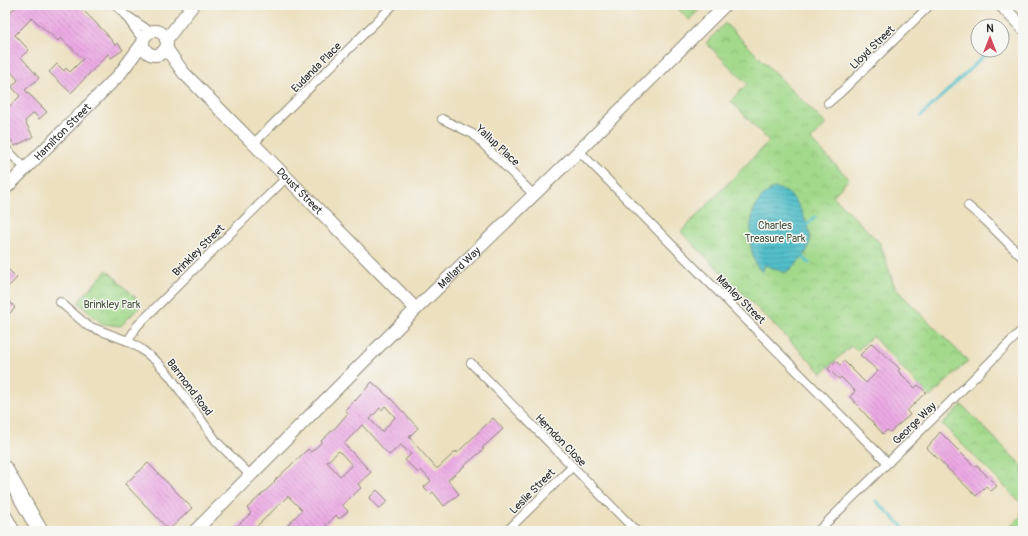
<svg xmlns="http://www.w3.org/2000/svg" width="1028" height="536" font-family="Pangolin,sans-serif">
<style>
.park{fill:url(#park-crowns);stroke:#66825a}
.water{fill:url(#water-rules);stroke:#3f767a}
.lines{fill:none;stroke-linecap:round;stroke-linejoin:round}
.stream{stroke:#53c0ca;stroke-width:3}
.building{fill:url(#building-back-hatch);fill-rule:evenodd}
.street-casing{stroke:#8c8675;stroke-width:10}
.secondary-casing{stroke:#8c8675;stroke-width:14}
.highway-casing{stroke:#8c8675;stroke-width:17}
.street{stroke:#fff;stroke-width:8}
.secondary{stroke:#fff;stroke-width:12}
.highway{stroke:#fff;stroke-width:15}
.labels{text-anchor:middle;stroke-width:3;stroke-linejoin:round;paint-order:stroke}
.street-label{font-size:11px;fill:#2b2b2b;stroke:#f6f6f2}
.park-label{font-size:11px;fill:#495643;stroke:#f6f6f2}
</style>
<defs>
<pattern id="park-crowns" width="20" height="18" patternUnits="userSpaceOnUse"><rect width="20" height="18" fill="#a2d98a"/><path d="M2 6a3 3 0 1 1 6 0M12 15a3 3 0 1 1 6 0" fill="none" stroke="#8cba77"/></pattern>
<pattern id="water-rules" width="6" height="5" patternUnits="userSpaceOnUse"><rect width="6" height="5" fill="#53c0ca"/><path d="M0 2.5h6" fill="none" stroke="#459ca4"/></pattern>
<pattern id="building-back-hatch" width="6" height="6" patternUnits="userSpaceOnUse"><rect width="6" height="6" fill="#eca9e4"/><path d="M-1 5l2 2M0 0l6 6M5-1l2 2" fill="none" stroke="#bf8ab9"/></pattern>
</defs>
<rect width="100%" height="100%" fill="#f6f6f2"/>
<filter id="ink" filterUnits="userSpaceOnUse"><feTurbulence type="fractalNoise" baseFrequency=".025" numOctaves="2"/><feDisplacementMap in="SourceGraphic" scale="8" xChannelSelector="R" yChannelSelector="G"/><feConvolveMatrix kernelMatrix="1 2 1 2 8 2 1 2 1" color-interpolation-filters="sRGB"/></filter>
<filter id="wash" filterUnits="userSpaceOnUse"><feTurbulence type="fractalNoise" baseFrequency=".012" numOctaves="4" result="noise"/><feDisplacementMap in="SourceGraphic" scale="16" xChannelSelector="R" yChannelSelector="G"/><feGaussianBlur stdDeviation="0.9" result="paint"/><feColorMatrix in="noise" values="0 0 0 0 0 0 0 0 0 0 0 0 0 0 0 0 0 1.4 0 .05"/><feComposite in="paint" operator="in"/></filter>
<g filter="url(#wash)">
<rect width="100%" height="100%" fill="#ece0bf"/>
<g class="park">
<path d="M674,5H702L703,6L689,20Z"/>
<path d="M725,23L826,124L811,140L849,179L833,196L880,243L895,288L968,361L930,397L872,336L857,351L851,346L822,373L681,232L769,141L731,101L747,84L706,43Z"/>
<path d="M107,270L142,304L121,326L103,324L78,302Z"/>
<path d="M962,405L1023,467V531L1007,530L1021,516V503L942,424Z"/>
</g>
<path class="water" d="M775,188C793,191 799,205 805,220C808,226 811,233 810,241C809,250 803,258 796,264C793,267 788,272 784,272C778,271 772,267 766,265H765L763,271L762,272C748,260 749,229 753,213C756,202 765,192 775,188Z"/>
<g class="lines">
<g class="stream">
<path d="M1002,39L1007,34"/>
<path d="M921,116L990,50"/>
<path d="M807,225L815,217"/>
<path d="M803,257L809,263"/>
<path d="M876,501L907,531"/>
</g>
</g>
<g id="blocks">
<g class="building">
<path d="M18,5H78L105,32L115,45L118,43L123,50L111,58L108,54L71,93L49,72L57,64L64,71L66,68L70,72L83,59L61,38L58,41L32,18L15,35L29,50L21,57L39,78L25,90L47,112L39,119L34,113L25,121L33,137L15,146L5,131V111L20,96L12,87L18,80L5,65V17Z"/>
<path d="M5,266L17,278L5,290Z"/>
<path d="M5,295L15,308L5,318Z"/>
<path d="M872,343L900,369L898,371L915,388L918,385L926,392L907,411L910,415L890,432L887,430L883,434L850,397L855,391L841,377L839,379L828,369L836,361L840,365L844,361L866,383L878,371L860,355Z"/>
<path d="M372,382L391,399L418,428L409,437L436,468H438L456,451L457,453L493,418L503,429L482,448L484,449L448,480L459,494L444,506L433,492L431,494L424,487L431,481L421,470L418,473L405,460L411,454L401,445L389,455L362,425L344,444L371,472L358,484L361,488L342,505L348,511L339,519L336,515L321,531H282L302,510L288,496L256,527L260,531H232L251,513L247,508L275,482L274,481L308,449L311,452L322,442L321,441L336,427L348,413L345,410L354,400L355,401ZM385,406L395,417L382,432L370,419L380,408L382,410ZM339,451L352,465L340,476L327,462Z"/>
<path d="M940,432L975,467L976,465L997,486L991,491L986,486L976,496L927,448Z"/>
<path d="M148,463L192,508L169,530L125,484Z"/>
<path d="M377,490L388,501L379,509L369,498Z"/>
</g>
</g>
</g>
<g filter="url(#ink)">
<use href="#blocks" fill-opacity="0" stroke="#8c8675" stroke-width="1"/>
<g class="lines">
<g class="street-casing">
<g id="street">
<path d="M116,5L125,15L143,40"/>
<path d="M129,17L151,32"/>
<path d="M828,103L841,92L930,5"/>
<path d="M442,119L473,134L534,195"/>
<path d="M253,144L393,5"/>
<path d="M5,148L25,168"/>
<path d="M579,151L888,463"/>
<path d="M968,206L986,221L1023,258"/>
<path d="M60,302L88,326L128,341L141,349L156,361L169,375L217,442L250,475"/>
<path d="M128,341L137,326L287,177"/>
<path d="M471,363L636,531"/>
<path d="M507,531L572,467"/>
<path d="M818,531L946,406L1023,329"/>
</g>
</g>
<g class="secondary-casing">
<g id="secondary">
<path d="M1001,5L1023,28"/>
<circle cx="155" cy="43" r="12"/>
<path d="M166,40L193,5"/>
<path id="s1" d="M166,48L183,72L416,309"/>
<path id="s2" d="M5,189L119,75L142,44"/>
<path id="s3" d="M195,531L416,309L579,151L725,5"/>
</g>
</g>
<g class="highway-casing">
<g id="highway">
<path d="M5,469L40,531"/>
<path d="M5,518L12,531"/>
</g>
</g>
<use href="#street" class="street"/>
<use href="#secondary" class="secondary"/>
<use href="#highway" class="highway"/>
</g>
</g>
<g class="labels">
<g class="street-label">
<text transform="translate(872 47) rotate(-44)" y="4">Lloyd Street</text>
<text transform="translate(316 67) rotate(-45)" y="4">Eudanda Place</text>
<text dy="4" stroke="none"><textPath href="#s2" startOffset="81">Hamilton Street</textPath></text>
<text transform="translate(498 145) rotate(43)" y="4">Yallup Place</text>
<text dy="4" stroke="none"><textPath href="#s1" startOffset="196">Doust Street</textPath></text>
<text transform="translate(198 250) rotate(-45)" y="4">Brinkley Street</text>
<text dy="4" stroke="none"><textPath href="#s3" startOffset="373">Mallard Way</textPath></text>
<text transform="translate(741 299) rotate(45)" y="4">Manley Street</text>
<text transform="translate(190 387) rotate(53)" y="4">Barmond Road</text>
<text transform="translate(914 423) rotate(-44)" y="4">George Way</text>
<text transform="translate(561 440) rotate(46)" y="4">Herndon Close</text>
<text transform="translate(532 491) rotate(-45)" y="4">Leslie Street</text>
</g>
<g class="park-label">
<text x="775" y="229">Charles<tspan x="775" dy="13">Treasure Park</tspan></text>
<text x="112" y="308">Brinkley Park</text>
</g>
</g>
<rect width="1028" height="536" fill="none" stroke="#f6f6f2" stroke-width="20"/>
<g transform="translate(990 38)"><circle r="19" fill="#f6f6f2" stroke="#a5a5a2"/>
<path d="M0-3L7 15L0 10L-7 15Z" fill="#d1495b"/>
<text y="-6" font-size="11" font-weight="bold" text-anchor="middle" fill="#2b2b2b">N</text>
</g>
</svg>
